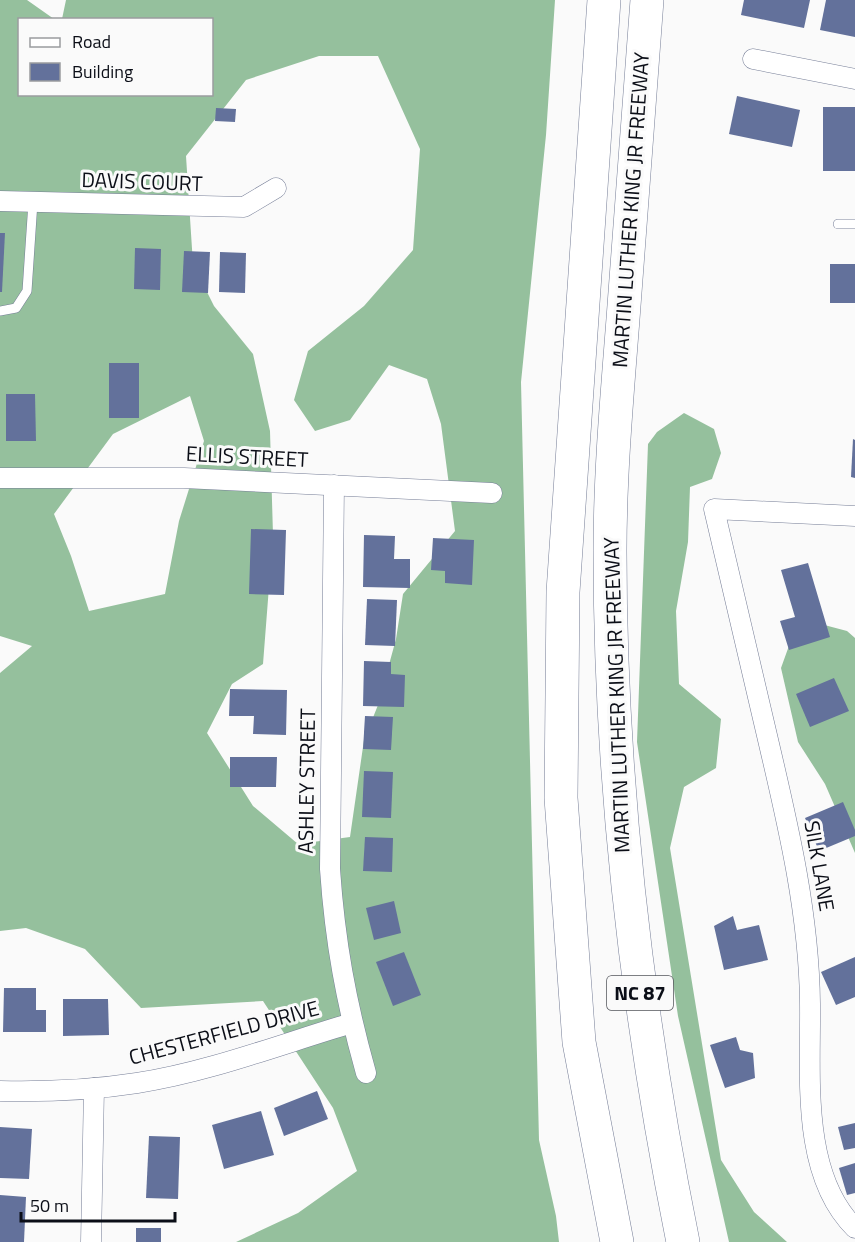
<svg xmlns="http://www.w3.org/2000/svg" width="855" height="1242" font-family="'Titillium Web',sans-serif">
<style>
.forest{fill:#95c09d;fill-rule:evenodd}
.building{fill:#63719b}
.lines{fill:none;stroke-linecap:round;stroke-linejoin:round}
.lane-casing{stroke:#767e97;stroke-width:10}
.street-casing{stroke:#767e97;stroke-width:21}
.highway-casing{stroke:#767e97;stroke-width:34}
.lane{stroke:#fff;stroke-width:9}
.street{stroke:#fff;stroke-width:20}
.highway{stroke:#fff;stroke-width:33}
.labels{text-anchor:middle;stroke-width:6;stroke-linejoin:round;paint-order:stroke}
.shield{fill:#fafafa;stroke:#53555b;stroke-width:1.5}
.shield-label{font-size:20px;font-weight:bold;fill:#0b0e17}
.street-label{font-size:21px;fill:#0b0e17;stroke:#fafafa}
</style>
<rect width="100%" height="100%" fill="#fafafa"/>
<g class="forest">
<path d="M0,0H27L54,19L20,20V94H212V20L62,19L66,0H555L546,135L521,382L539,1140L556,1216L559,1242H236L298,1213L357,1171L333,1108L263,1001L141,1008L85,949L26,928L0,931V673L32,646L0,636ZM319,56H378L420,149L413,250L364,306L308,351L294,400L315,431L350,420L389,365L427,379L441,424L455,531L403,594L396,639L378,705L364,740L350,837L298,844L253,806L207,733L232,684L263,664L273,535L270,431L253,354L214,306L193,264L186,156L246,80ZM190,396L204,441L179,521L165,594L89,611L71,556L54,514L113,434Z"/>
<path d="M684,413L714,429L721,453L712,479L690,487L688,542L676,611L679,684L721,719L716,768L684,787L670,848L721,1160L754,1212L787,1242H729L678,1016L637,742L648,444L657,432Z"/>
<path d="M813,622L847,631L855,638V853L825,784L798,742L781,668L795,629Z"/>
</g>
<g class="building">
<path d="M744,0H810L804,28L741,15Z"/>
<path d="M826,0H855V37L820,30Z"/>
<path d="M737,96L800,110L792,147L729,134Z"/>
<rect x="823" y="107" width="32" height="64"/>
<path d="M216,108L236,109L235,122L215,121Z"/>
<path d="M0,233H5L2,292H0Z"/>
<path d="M135,248L161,249L160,290L134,289Z"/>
<path d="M184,251L210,252L208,293L182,292Z"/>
<path d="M220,252L246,253L245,293L219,292Z"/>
<rect x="830" y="264" width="25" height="39"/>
<rect x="109" y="363" width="30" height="55"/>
<path d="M6,394H35L36,441H6Z"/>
<path d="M853,439L855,440V478L851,477Z"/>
<path d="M251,529L286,530L284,595L249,594Z"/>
<path d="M364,535L395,536L394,559H410V588L363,587Z"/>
<path d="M433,538L474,540L472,585L445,583V571L431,570Z"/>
<path d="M808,563L830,637L789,650L780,621L795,617L781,570Z"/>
<path d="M367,599L397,600L395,646L365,645Z"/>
<path d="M364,661L391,662V674L405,675L404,707L363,706Z"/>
<path d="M834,678L849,711L810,727L796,694Z"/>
<path d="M230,689L287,690L286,735L253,734L254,716H229Z"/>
<path d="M365,716L393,717L391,750L363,749Z"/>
<path d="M230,757H277L276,787H230Z"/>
<path d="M364,771L393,772L391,818L362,817Z"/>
<path d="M843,802L855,830V836L819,851L805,818Z"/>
<path d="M365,837L393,838L392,872L363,871Z"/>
<path d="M394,901L401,933L374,940L366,908Z"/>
<path d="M733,916L737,930L759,925L768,960L724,970L714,926Z"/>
<path d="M404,952L421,995L393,1006L376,962Z"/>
<path d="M855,957V997L836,1005L821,972Z"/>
<path d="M4,988H36V1010H46V1032H3Z"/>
<path d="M63,999H108L109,1035L63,1036Z"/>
<path d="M736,1037L740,1050L753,1053L755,1078L725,1088L710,1045Z"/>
<path d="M317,1091L328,1119L284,1136L274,1108Z"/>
<path d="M261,1111L274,1155L224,1169L212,1125Z"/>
<path d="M855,1123V1148L844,1150L838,1127Z"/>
<path d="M0,1127L32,1129L29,1179L0,1178Z"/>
<path d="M149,1136L180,1137L178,1199L146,1198Z"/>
<path d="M855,1163V1193L847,1195L839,1168Z"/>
<path d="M0,1195L26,1197L24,1242H0Z"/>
<rect x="136" y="1228" width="25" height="14"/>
</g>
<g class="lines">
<g class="lane-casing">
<g id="lane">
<path d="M838,224H855"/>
<path d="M0,311L16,308L27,291L33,202"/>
</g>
</g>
<g class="street-casing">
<g id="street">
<path d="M753,59L855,79"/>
<path d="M0,201L244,207L276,188"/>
<path d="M0,478H184L492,493"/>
<path d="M334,485L330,869C335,942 346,1002 366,1073"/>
<path d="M855,516L714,509C732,588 751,666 769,744C789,829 809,915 810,1003C811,1074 800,1174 855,1228"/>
<path d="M0,1091C45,1092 92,1090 137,1083C209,1072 281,1044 352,1023"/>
<path d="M91,1242L94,1088"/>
</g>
</g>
<g class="highway-casing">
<g id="highway">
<path d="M604,0L563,592L561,798L579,1042L617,1242"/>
<path d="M647,0C639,106 631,213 623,319C617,396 610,473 610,551C610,784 637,1014 683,1242"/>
</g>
</g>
<use href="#lane" class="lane"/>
<use href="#street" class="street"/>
<use href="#highway" class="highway"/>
</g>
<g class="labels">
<rect class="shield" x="607" y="976" width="66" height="34" rx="4.5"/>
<g class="shield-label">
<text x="640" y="1000">NC 87</text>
</g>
<g class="street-label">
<text transform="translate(142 182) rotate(2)" y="7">DAVIS COURT</text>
<text transform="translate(631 210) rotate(-86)" y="7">MARTIN LUTHER KING JR FREEWAY</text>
<text transform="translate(247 457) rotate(3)" y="7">ELLIS STREET</text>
<text transform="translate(617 695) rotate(-92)" y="7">MARTIN LUTHER KING JR FREEWAY</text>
<text transform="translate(307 781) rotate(-89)" y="7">ASHLEY STREET</text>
<text transform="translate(819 866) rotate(80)" y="7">SILK LANE</text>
<text transform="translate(224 1033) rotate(-15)" y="7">CHESTERFIELD DRIVE</text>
</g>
</g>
<rect x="18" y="18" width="195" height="78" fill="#fafafa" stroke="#9a9c9f" stroke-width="1.5"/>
<rect x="30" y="38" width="30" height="9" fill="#ffffff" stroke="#9a9c9f" stroke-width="1.5"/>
<text x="72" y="48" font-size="18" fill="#0b0e17">Road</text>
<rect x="30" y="63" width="30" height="18" fill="#63719b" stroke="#9a9c9f" stroke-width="1.5"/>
<text x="72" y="78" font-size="18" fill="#0b0e17">Building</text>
<path d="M21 1212v9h154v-9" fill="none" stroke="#0b0e17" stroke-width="3"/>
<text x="30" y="1212" font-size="18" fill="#0b0e17" stroke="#fafafa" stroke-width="4.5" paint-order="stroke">50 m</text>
</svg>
